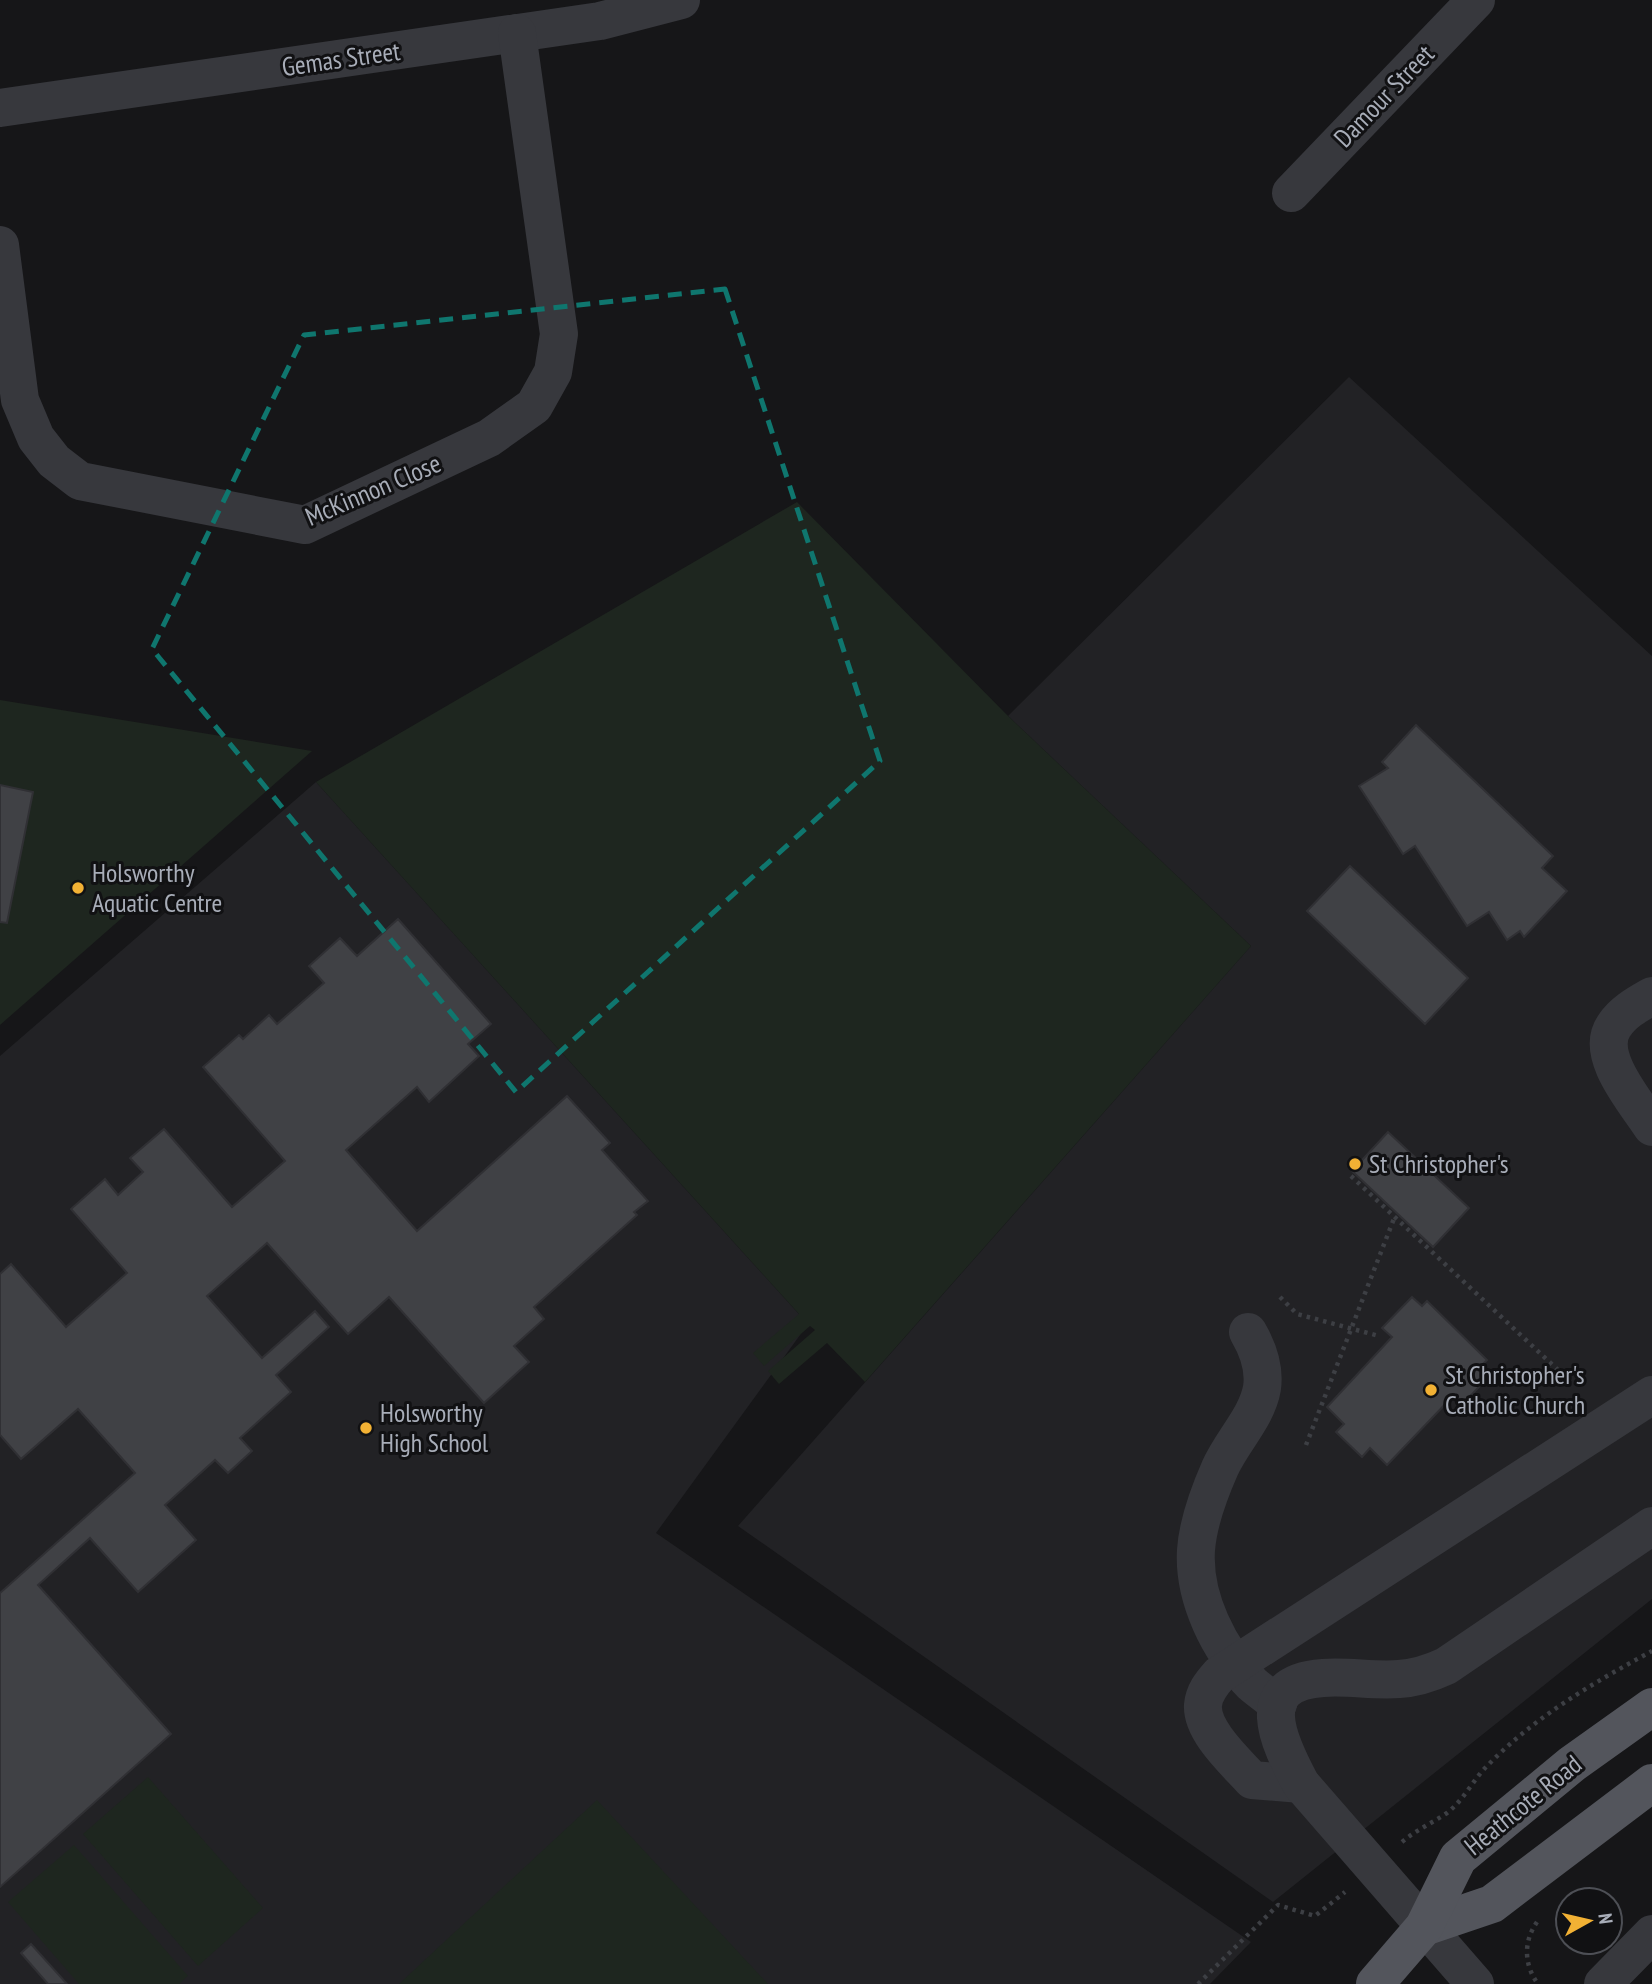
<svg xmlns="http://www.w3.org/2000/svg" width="1652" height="1984" font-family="'PT Sans Narrow',sans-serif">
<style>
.built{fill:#222225}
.green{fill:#1e261f}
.building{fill:#404145;stroke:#303034;stroke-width:2}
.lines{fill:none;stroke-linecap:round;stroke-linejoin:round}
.path{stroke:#3d3f44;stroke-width:4.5;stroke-dasharray:3.5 5;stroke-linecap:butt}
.minor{stroke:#37383d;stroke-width:38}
.major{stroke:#53555c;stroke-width:38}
.marked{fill:none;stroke:#0f766e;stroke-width:5;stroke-dasharray:14 9;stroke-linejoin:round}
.poi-dot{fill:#f2b134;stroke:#111113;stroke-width:2.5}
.labels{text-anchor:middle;stroke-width:6;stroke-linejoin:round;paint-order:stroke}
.street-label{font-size:26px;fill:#a8adb8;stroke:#111113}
.poi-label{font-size:26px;fill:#a8adb8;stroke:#111113;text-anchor:start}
</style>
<rect width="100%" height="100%" fill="#161618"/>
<g class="built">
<path d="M1349,377L1652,656V1599L1273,1902L738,1526L1251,946L1008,716Z"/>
<path d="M316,782L808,1324L656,1533L1251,1942L1210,1984H0V1056Z"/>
</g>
<g class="green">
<path d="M797,502L1008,716L1251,946L865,1382L827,1343L779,1384L768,1371L815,1330L810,1326L764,1366L753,1353L799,1314L316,782Z"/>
<path d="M0,700L312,751L0,1025Z"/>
<path d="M148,1777L263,1908L198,1966L83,1834Z"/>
<path d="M597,1800L768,1984H399Z"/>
<path d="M74,1845L188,1976L179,1984H79L8,1902Z"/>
</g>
<g class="building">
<path d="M1416,725L1553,856L1542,868L1567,891L1524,937L1520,931L1507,940L1489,912L1467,926L1415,846L1403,854L1359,786L1388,768L1382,762Z"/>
<path d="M0,785L33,792L7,923L0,922Z"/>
<path d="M1350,866L1468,978L1425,1024L1307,911Z"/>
<path d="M398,919L491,1024L468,1044L479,1056L429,1102L417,1087L346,1150L417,1231L567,1096L610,1143L602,1150L648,1201L634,1212L637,1215L534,1307L544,1319L514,1346L529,1362L484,1403L389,1297L348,1334L267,1243L207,1296L262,1358L315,1311L329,1327L276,1375L291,1392L240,1438L252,1451L228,1473L215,1460L165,1505L196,1540L138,1592L90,1538L38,1585L171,1734L0,1887V1593L135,1473L78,1409L21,1459L0,1435V1274L11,1264L66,1327L127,1273L71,1209L105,1179L118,1195L143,1172L130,1158L164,1129L232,1207L285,1161L203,1067L239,1035L243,1039L269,1015L277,1024L324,983L309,966L340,938L357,956Z"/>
<path d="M1388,1132L1469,1208L1433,1247L1352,1171Z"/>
<path d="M1412,1297L1422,1306L1427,1301L1487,1360L1482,1365L1491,1374L1462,1405L1453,1396L1387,1465L1370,1448L1362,1457L1336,1432L1344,1424L1327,1407L1392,1337L1382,1328Z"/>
<path d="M31,1944L67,1984H48L21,1953Z"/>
</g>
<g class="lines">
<g class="path">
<path d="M1351,1176L1574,1385"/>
<path d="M1280,1297L1297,1314L1379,1336"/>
<path d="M1306,1445L1395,1216"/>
<path d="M1402,1842C1416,1830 1432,1823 1447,1813C1464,1800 1474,1778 1489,1764C1536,1716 1593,1683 1652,1651"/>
<path d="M1537,1922C1523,1942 1524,1965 1538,1984"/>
<path d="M1198,1984L1278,1905L1315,1916L1345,1892"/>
</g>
<g class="minor">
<path d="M0,108L600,21L681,0"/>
<path d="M1291,193L1476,0"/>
<path d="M0,245L20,400L36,438L54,461L80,481L305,525L489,438L534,406L553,372L559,334L517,33"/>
<path d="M1652,996C1638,1004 1623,1012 1614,1026C1594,1055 1636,1102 1652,1127"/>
<path d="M1248,1332C1258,1349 1265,1367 1262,1388C1257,1417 1232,1441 1220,1468C1209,1493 1198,1522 1196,1550C1193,1598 1219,1650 1252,1684C1260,1691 1269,1697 1278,1704"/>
<path d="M1301,1784L1252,1780C1236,1762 1201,1731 1203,1705C1204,1693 1211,1684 1219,1675L1652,1395"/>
<path d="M1475,1984L1301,1784C1279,1743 1249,1683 1323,1678C1348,1676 1374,1681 1399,1679C1416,1678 1431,1673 1446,1666L1652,1526"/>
<path d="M1603,1984L1652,1934"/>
</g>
<g class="major">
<path d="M1424,1927L1492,1904L1652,1783"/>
<path d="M1375,1984L1424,1927L1458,1858L1572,1764L1652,1707"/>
</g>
</g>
<path class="marked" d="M725,289L880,761L516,1092L152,649L304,335Z"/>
<g class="poi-dot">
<circle cx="78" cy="888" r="7"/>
<circle cx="1355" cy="1164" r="7"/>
<circle cx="1431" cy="1390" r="7"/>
<circle cx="366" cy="1428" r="7"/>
</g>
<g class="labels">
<g class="street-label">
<text transform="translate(341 59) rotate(-8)" y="9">Gemas Street</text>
<text transform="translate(1384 96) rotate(-46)" y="9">Damour Street</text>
<text transform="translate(373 490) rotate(-23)" y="9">McKinnon Close</text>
<text transform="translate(1523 1805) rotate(-39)" y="9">Heathcote Road</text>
</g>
<g class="poi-label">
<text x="92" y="882">Holsworthy<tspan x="92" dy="30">Aquatic Centre</tspan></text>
<text x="1369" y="1173">St Christopher's</text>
<text x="1445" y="1384">St Christopher's<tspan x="1445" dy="30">Catholic Church</tspan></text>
<text x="380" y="1422">Holsworthy<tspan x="380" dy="30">High School</tspan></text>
</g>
</g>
<g transform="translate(1589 1921) rotate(82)"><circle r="33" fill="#111113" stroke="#4d4f55" stroke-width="2"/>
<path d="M0-5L12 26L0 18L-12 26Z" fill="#f2b134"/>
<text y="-10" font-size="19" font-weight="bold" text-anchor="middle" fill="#a8adb8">N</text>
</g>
</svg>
